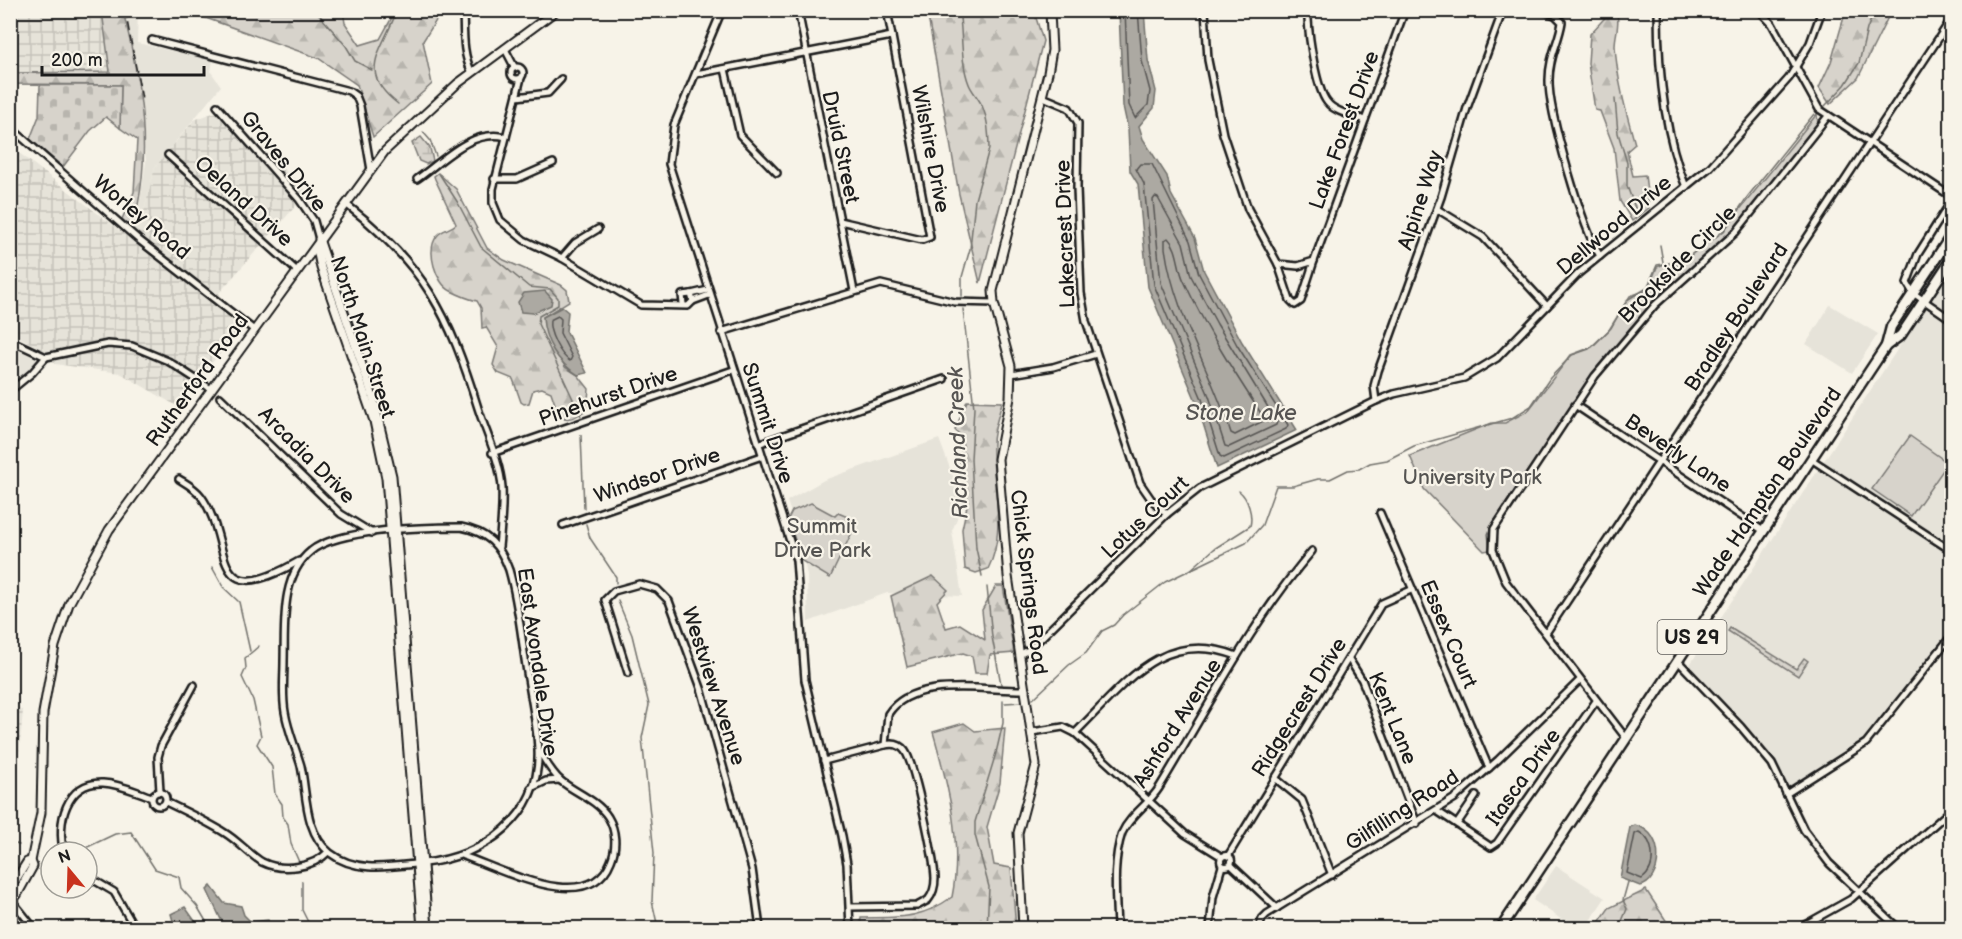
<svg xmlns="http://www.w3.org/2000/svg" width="1962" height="939" font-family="'Balsamiq Sans',sans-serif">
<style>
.built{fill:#e6e3d9}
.industrial{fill:url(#industrial-grid)}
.forest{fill:url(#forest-firs);stroke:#7a7874;stroke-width:1.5}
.wetland{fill:url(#wetland-marsh);stroke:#7a7874;stroke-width:1.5}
.cemetery{fill:url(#cemetery-stones);stroke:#7a7874;stroke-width:1.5}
.park{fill:#d7d3cb;stroke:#7a7874;stroke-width:1.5}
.garden{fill:url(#garden-dots);stroke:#7a7874;stroke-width:1.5}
.water{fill:#aca9a2;stroke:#72716c;stroke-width:1.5}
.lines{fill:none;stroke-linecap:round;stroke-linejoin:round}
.shore{stroke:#565452;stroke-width:1.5}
.stream{stroke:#72716c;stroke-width:1.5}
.minor-casing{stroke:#1c1c1c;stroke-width:10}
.tertiary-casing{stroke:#1c1c1c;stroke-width:11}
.primary-casing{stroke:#1c1c1c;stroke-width:13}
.minor{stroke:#f7f3e8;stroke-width:5}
.tertiary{stroke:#f7f3e8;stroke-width:7}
.primary{stroke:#f7f3e8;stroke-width:8}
.rail{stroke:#1c1c1c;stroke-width:1.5;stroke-dasharray:9 4.5;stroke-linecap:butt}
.labels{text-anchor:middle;stroke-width:4.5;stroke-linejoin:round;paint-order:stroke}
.shield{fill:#f7f3e8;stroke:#5e5c59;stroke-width:1.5}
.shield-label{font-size:20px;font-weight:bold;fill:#1c1c1c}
.street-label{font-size:21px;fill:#1c1c1c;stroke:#f7f3e8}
.park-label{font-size:21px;fill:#545351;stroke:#f7f3e8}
.water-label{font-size:22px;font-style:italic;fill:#565452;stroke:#f7f3e8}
</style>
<defs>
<pattern id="industrial-grid" width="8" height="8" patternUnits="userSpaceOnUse" patternTransform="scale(1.5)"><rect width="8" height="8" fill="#e6e3d9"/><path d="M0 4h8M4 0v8" fill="none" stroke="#c5c2ba"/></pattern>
<pattern id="forest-firs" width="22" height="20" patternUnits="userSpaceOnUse" patternTransform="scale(1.5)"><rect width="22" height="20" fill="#d7d3cb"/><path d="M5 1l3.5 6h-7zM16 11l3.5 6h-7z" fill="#b8b5ae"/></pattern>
<pattern id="wetland-marsh" width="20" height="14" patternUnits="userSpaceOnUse" patternTransform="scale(1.5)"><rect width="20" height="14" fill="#d7d3cb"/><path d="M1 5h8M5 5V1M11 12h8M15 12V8" fill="none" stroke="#b8b5ae"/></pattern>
<pattern id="cemetery-stones" width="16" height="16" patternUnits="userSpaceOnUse" patternTransform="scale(1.5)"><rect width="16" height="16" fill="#d7d3cb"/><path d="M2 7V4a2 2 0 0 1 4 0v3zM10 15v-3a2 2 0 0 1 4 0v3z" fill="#b8b5ae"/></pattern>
<pattern id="garden-dots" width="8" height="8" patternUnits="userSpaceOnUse" patternTransform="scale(1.5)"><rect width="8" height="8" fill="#d7d3cb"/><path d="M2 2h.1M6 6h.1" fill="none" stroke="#b8b5ae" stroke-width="1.8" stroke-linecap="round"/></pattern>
</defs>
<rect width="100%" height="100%" fill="#f7f3e8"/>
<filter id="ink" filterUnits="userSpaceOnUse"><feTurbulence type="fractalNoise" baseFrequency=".0167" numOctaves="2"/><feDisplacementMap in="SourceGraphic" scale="12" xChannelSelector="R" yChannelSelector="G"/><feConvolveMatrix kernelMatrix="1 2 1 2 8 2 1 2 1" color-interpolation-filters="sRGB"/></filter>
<g filter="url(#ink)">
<g class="built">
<path d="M123,11H138L137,43L213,60L211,72L221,86L155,167L136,243L128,237L139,207L146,161L139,88Z"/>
<path d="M1951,268V632L1864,742L1787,791L1769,757L1687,669Z"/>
<path d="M1830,305L1878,334L1852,373L1806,344Z"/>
<path d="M11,346L39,360L11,385Z"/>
<path d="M939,439L963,503L952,531L962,596L887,593L808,622L807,576L800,539L787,501L824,480Z"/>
<path d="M1556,866L1605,898L1585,928H1574L1533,900Z"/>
</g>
<g class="industrial">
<path d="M10,11H109L110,72L11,73Z"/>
<path d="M221,110L308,192L219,293L238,333L175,405L120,373L55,364L36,346L11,333L10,146L136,243L155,167L194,120Z"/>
<path d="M11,709L23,710L17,775L11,777Z"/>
</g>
<g class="forest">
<path d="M1846,10L1891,11L1858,78L1830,104L1819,88L1831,62Z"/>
<path d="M102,11H123C141,83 154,156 132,229L122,219L134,192L137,140L120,128L121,85L11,84V73L110,72Z"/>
<path d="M186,11H343L345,23L360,45L380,39L391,19V11H426L437,19L423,41L432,84L373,137L357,85L318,58Z"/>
<path d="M927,11H1034L1043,41L980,283L959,194Z"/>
<path d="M1611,11L1617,13C1620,26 1615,34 1615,46C1617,79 1626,112 1635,144L1627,151L1633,176L1645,175L1649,208L1632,221L1620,201L1614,148L1600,111L1595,110L1588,63L1590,34Z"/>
<path d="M438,173L456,189L487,248L504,260L561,285L567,290L569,301L543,317L565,367L578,375L589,389L587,409C578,416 570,422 559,416L551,392L542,388L533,390L529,403L524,404L521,402L513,379L498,373L493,365L498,347L486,327L482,328L481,308L477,301C469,299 459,295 451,291C435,283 426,250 437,236C441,230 451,229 456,224L435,179L434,176Z"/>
<path d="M967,401L1002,402C999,415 993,430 993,443C991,485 1008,530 988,569L976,573L965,569L962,529L968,501L959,458L963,447L961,436L955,430Z"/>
<path d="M933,576L948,590L937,602L946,628L960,624L985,640L982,610L996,586H1003L1014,653L990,655L987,673H975L972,656L963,653L907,667L891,596Z"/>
<path d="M964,723L975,731L1005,728L1000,783L987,827L994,865L1011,868L1016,928H860L861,918C899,917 920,920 952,897C963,843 948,784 933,732Z"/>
<path d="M1646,890L1671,928H1595L1609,908Z"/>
</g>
<path class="wetland" d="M421,137L430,148L433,161L426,164L419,161L412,143Z"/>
<path class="cemetery" d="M40,85H121L120,128L106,117L90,131L63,167L30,139L39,116Z"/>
<g class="park">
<path d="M1817,114L1818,124L1737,227L1656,300L1599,365L1493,523L1488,534L1490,550L1484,551L1424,489L1410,456L1492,423H1505L1528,411L1571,355L1592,347L1609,330L1630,296L1648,290L1657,267L1664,264L1677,265L1721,233Z"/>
<path d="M1910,436L1948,463L1911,516L1872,489Z"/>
<path d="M811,503L835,516L838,513L855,520L856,524L830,578L802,561L788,519L792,511Z"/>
</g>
<path class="garden" d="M1730,628L1796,669L1804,658L1808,661L1798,676L1728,631Z"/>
<g class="water">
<path d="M1119,11H1144L1148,60L1156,91L1154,108L1139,126L1143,139L1167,176L1171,194L1195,238L1204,271L1242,342L1297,430L1217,468L1196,401L1148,287L1138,184L1130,171L1128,129L1123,106Z"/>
<path d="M545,291L552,299L551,305L533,313L521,312L518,302L524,293Z"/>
<path d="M562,307L568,312L566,331L587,373L578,375C558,363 544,341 543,317Z"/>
<path d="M1635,825C1668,833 1661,883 1640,886L1620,878L1630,827Z"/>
<path d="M211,886L224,903L241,906L244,915L251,922L268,920L271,928H225L207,890Z"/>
<path d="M185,907L200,928H175L171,914Z"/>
</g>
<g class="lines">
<g class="shore">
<path d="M1125,10L1129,105L1135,118L1148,105L1150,91L1142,61L1138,10"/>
<path d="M1140,164H1152L1190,241L1199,274L1237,345L1288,425L1286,429L1224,458L1220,456L1202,399L1154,285L1144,184L1136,169Z"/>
<path d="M1155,197L1158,198L1183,243L1191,276L1217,324L1277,422L1276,425L1229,447L1225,446L1209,396L1161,283L1153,200Z"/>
<path d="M1168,238C1179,249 1177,267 1184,281C1206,329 1235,374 1264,418L1263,421L1235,435L1231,433C1211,370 1174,313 1165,248V240Z"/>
<path d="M558,316L561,319L560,333L572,357L570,361C560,355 548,332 550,320Z"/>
<path d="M1639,832C1655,841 1657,868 1642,879L1627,873L1635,834Z"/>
</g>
<g class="stream">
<path d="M315,10L346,46L355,61L372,70"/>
<path d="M397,10C383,51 355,71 398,104"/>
<path d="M959,10C963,34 960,61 969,84C972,92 980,99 983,108C988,120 989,136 989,149L975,200L970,249L962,277V296"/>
<path d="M1615,99L1618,133L1627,163V186L1638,216"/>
<path d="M1824,107L1845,85L1859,63L1867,29L1875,10"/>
<path d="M423,132L430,140L436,156"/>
<path d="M440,175L458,203L481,247L529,287L550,289L558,298V305L539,316L538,324L581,416"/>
<path d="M1660,245L1663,262"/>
<path d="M963,309L974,408L971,459L976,548L982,576"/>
<path d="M581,435L584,508"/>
<path d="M586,524L590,538L616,577V583"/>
<path d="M212,567L223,587L239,602L250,651"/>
<path d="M1188,572L1214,549L1250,526C1253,515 1248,498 1239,491"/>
<path d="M987,587L992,637L1001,684"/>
<path d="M618,601L632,635L649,705L642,738L654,853L652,901L658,928"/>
<path d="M259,646L245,658L246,668L242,677L253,700L261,736L257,744L272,767L275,794L282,804L283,817L288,824L291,844L299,862"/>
<path d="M1033,699L1069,665L1086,653L1102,631L1114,625L1123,615L1165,582L1246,543L1262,525L1276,486H1293L1318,479H1330L1348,470L1359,469L1370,463L1387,460L1414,446L1512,418L1531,406L1550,378L1572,355L1589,349L1611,328L1627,300L1647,288L1657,265L1682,261L1724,231L1748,196L1814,114"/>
<path d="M1005,703L1022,702"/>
<path d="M10,842L19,845"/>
<path d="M77,852L115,834L131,832L155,869L179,877L181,888L197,906L210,928"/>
<path d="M50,864H51"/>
<path d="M302,881V910L311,928"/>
<path d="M987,928L989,887L975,835V822L996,753L1003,723V701"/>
<path d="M1622,928V921L1627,909L1623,900L1628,882"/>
</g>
<g class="minor-casing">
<g id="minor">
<path d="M463,10C464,32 462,53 472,73"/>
<path d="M722,10L674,125L669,164L796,560L805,680L842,836L847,864L850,928"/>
<path d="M798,10L854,291"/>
<path d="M1205,10L1208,60L1223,134L1248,209L1278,264L1298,266L1314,261L1405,10"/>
<path d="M1541,10L1555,15L1562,22C1559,42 1549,56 1549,80C1548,111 1583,230 1600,256"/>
<path d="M1658,10C1658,68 1664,134 1686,187"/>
<path d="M1759,10L1772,24L1819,109L1952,197"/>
<path d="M1308,19C1309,38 1316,88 1327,102C1334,112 1354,116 1365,120"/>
<path d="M152,40L349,91L356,96L360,106L371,170"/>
<path d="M505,49L515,68"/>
<circle cx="517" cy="73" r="6"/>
<path d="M725,69L740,135L777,173"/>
<path d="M696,74L892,36"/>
<path d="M521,78L493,189V203L500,220L524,240L562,258L641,305L688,306L693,301L691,294L682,295L683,304"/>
<path d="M517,97L548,93L561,79"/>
<path d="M1043,97L1069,108L1078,123L1077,188L1081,293L1086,321L1140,483L1151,499L1167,514"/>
<path d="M217,106L299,199L314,221L319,239"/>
<path d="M10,127L139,240L254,330"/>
<path d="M168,155L297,271"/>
<path d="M417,179C443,161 472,128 506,137"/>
<path d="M494,179H517L553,163"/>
<path d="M1952,200L1918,254L1907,283L1913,293L1952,320"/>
<path d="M346,204C425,266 449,314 478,408C486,433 500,461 502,487C503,506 501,527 499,547"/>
<path d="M1437,209L1483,237L1547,306"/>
<path d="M840,221L922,240L930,237L887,10"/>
<path d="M562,258L575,243L598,229"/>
<path d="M1278,264L1290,300L1295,305L1301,301L1314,261"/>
<path d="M691,294L708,290"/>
<path d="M693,301L709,295"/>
<path d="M721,332L881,284L955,302L994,303"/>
<path d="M10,340L46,357L108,344L132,346L168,361L211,389"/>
<path d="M1011,374L1053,367L1096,354"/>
<path d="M10,391L32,373L46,357"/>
<path d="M220,397L341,514L372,533"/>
<path d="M1376,401L1374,386L1378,371L1441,197L1467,108L1503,10"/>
<path d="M1575,405L1762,530"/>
<path d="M758,444L944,379"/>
<path d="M492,453L733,370"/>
<path d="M1811,459L1952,551"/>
<path d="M179,479C187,484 195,488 201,496C235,543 205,615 299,561"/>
<path d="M1380,513L1489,768"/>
<path d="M563,525L762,456"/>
<path d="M461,527C487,532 500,545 509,570C518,601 521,634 526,666C530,694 537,722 538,750C541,816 484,857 424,863C392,866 357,874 330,853C304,832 307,794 301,766C296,748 288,731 285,712C282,695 284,678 284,661C285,625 280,576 311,551C337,529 426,527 461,527Z"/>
<path d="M1546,633L1952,18"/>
<path d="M1021,654L1030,649L1167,514L1200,488L1376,401L1394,394L1464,378L1497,358L1579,273L1710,167L1789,78L1810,43L1822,10"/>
<path d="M1349,659L1362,680L1417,824"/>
<path d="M1677,660L1741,727L1772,764L1804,830L1829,863L1898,928"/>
<path d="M628,673L605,600L614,591L639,584L657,589L669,601L701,688L752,869L760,928"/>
<path d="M1032,732L1063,727L1075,733L1185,834L1222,857"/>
<path d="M1075,733C1124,685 1162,627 1237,656"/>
<path d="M1626,738L1506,582L1493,550L1494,529L1595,376L1655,305L1736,232L1828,116"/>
<path d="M885,745L888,714C913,675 986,691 1026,690"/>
<path d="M824,761L885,745C893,743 900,744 905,751C915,765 934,858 935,878C935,886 933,894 928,900L917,906L850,907"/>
<path d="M1275,778L1302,800L1332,875"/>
<path d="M531,788L546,781L560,780"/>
<circle cx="159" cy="799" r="7"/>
<path d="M160,792L158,757L161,746L194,685"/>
<path d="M1786,794L1866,743L1952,635"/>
<path d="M166,802C186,812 206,821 225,833C238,841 249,854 262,862C282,872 313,868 328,852"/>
<path d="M1437,811L1491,847L1497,843L1596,701"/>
<path d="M1457,824L1476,796"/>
<path d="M64,852C56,824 66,781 103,783C120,784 136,792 152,797"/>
<circle cx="1226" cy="861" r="5.5"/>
<path d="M463,856C502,869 589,917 611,861C617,847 616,830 608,817C597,800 576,793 561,781C552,773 545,761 539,751"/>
<path d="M1228,856L1382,603L1411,590"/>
<path d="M1231,865L1277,908"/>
<path d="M87,876L114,892L135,928"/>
<path d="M10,898L34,928"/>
<path d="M1117,928C1116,899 1112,862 1122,833C1130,815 1149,804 1159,788C1208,708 1251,622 1312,551"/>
<path d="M1210,928L1213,897L1222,866"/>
<path d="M1259,928L1262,919L1267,914L1455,798L1498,760L1580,680"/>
<path d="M1799,928L1851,899L1952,809"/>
</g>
</g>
<g class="tertiary-casing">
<g id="tertiary">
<path d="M319,239L373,397L392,476L428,928"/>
<path d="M319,242L318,254L321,268L374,421L386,478L422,928"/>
<path d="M10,889L27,862L31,861"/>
<path d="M10,896L17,895L33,866L31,861L41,813L43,713L55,646L69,604L109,530L385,151L457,84L557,10"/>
<path d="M1023,928L1018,833L1036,765L1008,576L998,459L1010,398L1011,366L994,303L993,291L1048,73L1052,50L1050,12"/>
</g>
</g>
<g class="primary-casing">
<g id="primary">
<path d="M1886,346L1891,327L1952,234"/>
<path d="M1501,928L1886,346L1901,335L1952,258"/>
</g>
</g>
<use href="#minor" class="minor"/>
<use href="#tertiary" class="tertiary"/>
<use href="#primary" class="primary"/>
<path class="rail" d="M125,10L142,99"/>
</g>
</g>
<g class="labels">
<rect class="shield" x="1657.5" y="620" width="69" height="34" rx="4.5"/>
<g class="shield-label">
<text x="1692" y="644">US 29</text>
</g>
<g class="street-label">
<text transform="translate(1344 130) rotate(-70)" y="7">Lake Forest Drive</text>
<text transform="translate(841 147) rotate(78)" y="7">Druid Street</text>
<text transform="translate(931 149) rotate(79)" y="7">Wilshire Drive</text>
<text transform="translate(284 161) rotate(51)" y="7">Graves Drive</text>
<text transform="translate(1420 200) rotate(-72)" y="7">Alpine Way</text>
<text transform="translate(244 201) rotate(42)" y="7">Oeland Drive</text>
<text transform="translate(142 217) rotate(40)" y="7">Worley Road</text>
<text transform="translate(1614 225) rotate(-40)" y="7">Dellwood Drive</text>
<text transform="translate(1065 234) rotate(-92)" y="7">Lakecrest Drive</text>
<text transform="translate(1677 264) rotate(-45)" y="7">Brookside Circle</text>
<text transform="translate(1736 317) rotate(-57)" y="7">Bradley Boulevard</text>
<text transform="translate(363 337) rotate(72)" y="7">North Main Street</text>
<text transform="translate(197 380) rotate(-54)" y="7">Rutherford Road</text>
<text transform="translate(608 396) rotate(-19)" y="7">Pinehurst Drive</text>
<text transform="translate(768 423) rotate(72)" y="7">Summit Drive</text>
<text transform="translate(1678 453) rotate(34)" y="7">Beverly Lane</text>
<text transform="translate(307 455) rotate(45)" y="7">Arcadia Drive</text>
<text transform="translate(657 475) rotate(-19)" y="7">Windsor Drive</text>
<text transform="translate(1767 492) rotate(-56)" y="7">Wade Hampton Boulevard</text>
<text transform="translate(1145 517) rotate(-43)" y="7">Lotus Court</text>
<text transform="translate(1029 582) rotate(83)" y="7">Chick Springs Road</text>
<text transform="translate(1449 634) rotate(67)" y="7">Essex Court</text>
<text transform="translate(538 662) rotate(82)" y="7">East Avondale Drive</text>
<text transform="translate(714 686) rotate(72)" y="7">Westview Avenue</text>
<text transform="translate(1299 707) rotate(-58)" y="7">Ridgecrest Drive</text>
<text transform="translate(1393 718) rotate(68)" y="7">Kent Lane</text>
<text transform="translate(1177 723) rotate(-58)" y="7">Ashford Avenue</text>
<text transform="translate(1523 777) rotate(-55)" y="7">Itasca Drive</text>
<text transform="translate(1402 810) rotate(-33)" y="7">Gilfilling Road</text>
</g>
<g class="park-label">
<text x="1472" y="484">University Park</text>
<text x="822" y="533">Summit<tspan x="822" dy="24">Drive Park</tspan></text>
</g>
<g class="water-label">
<text x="1241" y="420">Stone Lake</text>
<text transform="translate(957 443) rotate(-92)" y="8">Richland Creek</text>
</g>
</g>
<rect width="1962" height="939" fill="none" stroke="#f7f3e8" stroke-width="36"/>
<rect x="18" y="18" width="1926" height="903" fill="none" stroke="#1c1c1c" stroke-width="2" filter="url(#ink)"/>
<g transform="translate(69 870) rotate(341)"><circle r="28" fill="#f7f3e8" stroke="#9f9d96" stroke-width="1.5"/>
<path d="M0-4.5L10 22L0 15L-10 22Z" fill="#c8321e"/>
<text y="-9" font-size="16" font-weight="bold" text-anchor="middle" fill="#1c1c1c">N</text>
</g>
<path d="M42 66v9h162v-9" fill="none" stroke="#1c1c1c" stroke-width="3"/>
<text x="51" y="66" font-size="18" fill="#1c1c1c" stroke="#f7f3e8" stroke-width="4.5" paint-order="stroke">200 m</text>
</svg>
